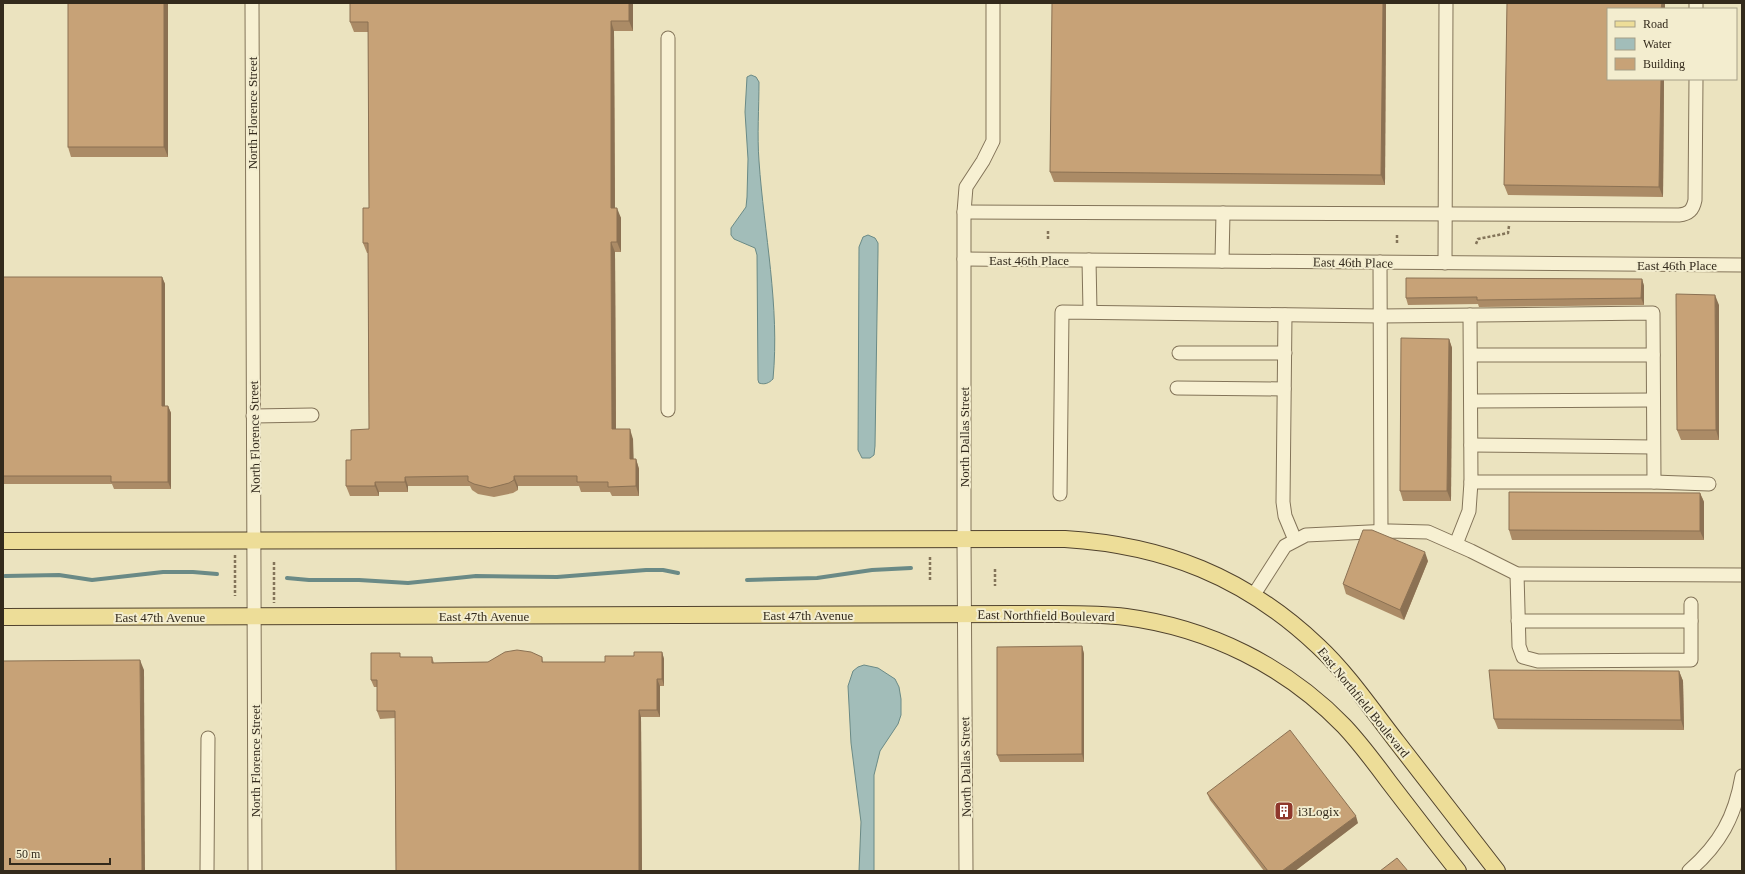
<svg xmlns="http://www.w3.org/2000/svg" width="1745" height="874" font-family="Georgia,serif">
<style>
.water{fill:#a2bdb9;stroke:#6a8a86}
.lines{fill:none;stroke-linecap:round;stroke-linejoin:round}
.stream{stroke:#6a8a86;stroke-width:4}
.minor-casing{stroke:#837459;stroke-width:15}
.major-casing{stroke:#50422d;stroke-width:18}
.path{stroke:#837459;stroke-width:2.5;stroke-dasharray:3 2;stroke-linecap:butt}
.minor{stroke:#f7f0d2;stroke-width:13}
.major{stroke:#eddd98;stroke-width:16}
.wall{fill:#ab8b66}
.shaded-wall{fill:#8b7153}
.building{fill:#c7a277;stroke:#8b7153}
.labels{text-anchor:middle;stroke-width:4;stroke-linejoin:round;paint-order:stroke}
.street-label{font-size:13px;fill:#332a1c;stroke:#f3edcf}
.poi-label{font-size:13px;fill:#332a1c;stroke:#f3edcf;text-anchor:start}
</style>
<rect width="100%" height="100%" fill="#ebe3bf"/>
<g class="water">
<path d="M751,75L756,77L759,82C759,108 757,135 759,161C764,233 780,306 773,379C769,383 765,385 759,383L758,380L757,255L755,248L734,239L731,235V228L746,207L747,197L748,159L745,112L747,77Z"/>
<path d="M868,235L875,238L878,243V251L875,446L874,455L870,458H862L858,450L859,247L863,237Z"/>
<path d="M864,665L878,668L895,679L899,687L901,699V715L898,724L880,751L874,775V871H859L861,822L851,743L848,686L853,671L858,667Z"/>
</g>
<g class="lines">
<g class="stream">
<path d="M5,576L59,575L92,580L163,572H193L217,574"/>
<path d="M287,578L309,580H359L408,583L476,576L557,577L646,570H663L678,573"/>
<path d="M747,580L817,578L872,570L911,568"/>
</g>
<g class="minor-casing">
<g id="minor">
<path d="M252,3L255,871"/>
<path d="M1696,9V3"/>
<path d="M668,38V410"/>
<path d="M964,212L1679,215C1689,214 1693,210 1695,200L1696,79"/>
<path d="M964,259L1742,265"/>
<path d="M1089,260L1090,311"/>
<path d="M1222,261L1223,213"/>
<path d="M1380,262L1381,532"/>
<path d="M1445,263L1446,3"/>
<path d="M1285,315L1283,502L1285,516L1295,540"/>
<path d="M1470,315L1471,482"/>
<path d="M1179,353H1285"/>
<path d="M1472,355H1653"/>
<path d="M1177,388L1284,389"/>
<path d="M1471,401L1653,400"/>
<path d="M253,416L312,415"/>
<path d="M1471,445L1653,447"/>
<path d="M1654,482L1709,484"/>
<path d="M1060,494L1062,312L1380,316L1653,313L1654,482H1471L1469,511L1456,544"/>
<path d="M1517,574L1519,646L1523,657L1538,661L1691,660V604"/>
<path d="M1253,596L1285,546L1306,535L1390,531L1428,532L1471,551L1517,574L1742,575"/>
<path d="M1518,621H1691"/>
<path d="M207,871L208,738"/>
<path d="M966,871L964,540V212L966,187L983,161L993,141V3"/>
<path d="M1689,871C1720,844 1735,817 1742,776"/>
</g>
</g>
<g class="major-casing">
<g id="major">
<path d="M3,541L1065,539C1164,545 1245,577 1318,646C1348,674 1372,710 1397,742C1430,785 1464,828 1497,871"/>
<path d="M3,617L1057,614C1080,614 1103,614 1126,617C1209,628 1286,666 1344,726C1360,743 1375,763 1389,782C1412,812 1435,842 1458,871"/>
</g>
</g>
<g class="path">
<path d="M1048,231V241"/>
<path d="M1397,243V234"/>
<path d="M1476,244L1478,239L1508,233L1509,226"/>
<path d="M235,555V596"/>
<path d="M930,557V582"/>
<path d="M274,562V603"/>
<path d="M995,569V586"/>
</g>
<use href="#minor" class="minor"/>
<use href="#major" class="major"/>
</g>
<g class="wall">
<path d="M68,3H168V157H71L68,147Z"/>
<path d="M350,3H633V31H614L615,208L621,218V252H615L616,429L633,439V459H636L639,469V496H612L610,492H581L579,486H518V490L513,493L494,497L478,494L472,490L470,486H408V492H379V496H350L346,486L351,460L369,429L368,253H367L363,243L369,208L368,32H354L350,22Z"/>
<path d="M1386,3L1385,185L1054,182L1050,172Z"/>
<path d="M1507,3H1665V9H1608V79H1664L1663,197L1508,195L1504,185Z"/>
<path d="M3,277H162L165,284V406H168L171,413V489H114L112,484H3Z"/>
<path d="M1642,279L1644,286V305L1479,307L1478,304L1408,305L1406,298Z"/>
<path d="M1719,305V440H1681L1677,430Z"/>
<path d="M1449,339L1452,348L1451,501H1403L1400,491Z"/>
<path d="M1700,493L1704,502V540H1512L1509,530Z"/>
<path d="M1428,561L1404,620L1346,594L1343,584Z"/>
<path d="M1082,646L1084,654V762H1000L997,755Z"/>
<path d="M662,652L664,659V686H660V717H641L642,871H396L395,718L380,719L377,711V687H374L371,680L402,657H432L434,663L488,662L542,657L543,662H605Z"/>
<path d="M1679,671L1683,681L1684,730L1498,729L1494,719Z"/>
<path d="M1207,793L1358,823L1295,871H1264L1210,800Z"/>
</g>
<g class="shaded-wall">
<path d="M164,3H168V157L164,147Z"/>
<path d="M629,3H633V31L629,21Z"/>
<path d="M1383,3H1386L1385,185L1381,175Z"/>
<path d="M1662,3H1665V9H1661Z"/>
<path d="M611,21L614,31L615,218L611,208Z"/>
<path d="M1661,79H1664L1663,197L1659,187Z"/>
<path d="M617,208L621,218V252L617,242Z"/>
<path d="M611,242L615,252L616,439L612,429Z"/>
<path d="M162,277L165,284V413L162,406Z"/>
<path d="M1642,279L1644,286V305L1641,298Z"/>
<path d="M1715,295L1719,305V440L1716,430Z"/>
<path d="M1449,339L1452,348L1451,501L1447,491Z"/>
<path d="M168,406L171,413V489L168,482Z"/>
<path d="M630,429L633,439L634,469L630,459Z"/>
<path d="M636,459L639,469V496L636,486Z"/>
<path d="M514,476L518,486V490L514,480Z"/>
<path d="M405,477L408,486V492L405,482Z"/>
<path d="M375,482L379,492V496L375,486Z"/>
<path d="M1700,493L1704,502V540L1700,531Z"/>
<path d="M1425,552L1428,561L1404,620L1400,610Z"/>
<path d="M1082,646L1084,654V762L1082,754Z"/>
<path d="M662,652L664,659V686L662,679Z"/>
<path d="M140,660L144,670L145,871H142Z"/>
<path d="M1679,671L1683,681L1684,730L1681,720Z"/>
<path d="M657,679L660,686V717L657,710Z"/>
<path d="M639,710L641,717L642,871H639Z"/>
<path d="M1356,816L1358,823L1295,871H1282Z"/>
</g>
<g class="building">
<rect x="68" y="3" width="96" height="144"/>
<path d="M350,3H629V21H611V208H617V242H611L612,429H630V459H636V486L608,487V482H577V476H514V480L509,483L490,488L474,484L468,481V476L405,477V482H375V486H346V460H351V430L369,429L368,243H363V208H369L368,22H350Z"/>
<path d="M1052,3H1383L1381,175L1050,172Z"/>
<path d="M1507,3H1662L1661,9H1608V79H1661L1659,187L1504,185Z"/>
<path d="M3,277H162V406H168V482H111V476H3Z"/>
<path d="M1406,278L1642,279L1641,298L1477,300V297L1406,298Z"/>
<path d="M1676,294L1715,295L1716,430H1677Z"/>
<path d="M1401,338L1449,339L1447,491H1400Z"/>
<path d="M1509,492L1700,493V531L1509,530Z"/>
<path d="M1363,530H1372L1425,552L1400,610L1343,584Z"/>
<path d="M1082,646V754L997,755V647Z"/>
<path d="M517,650L531,652L542,657V662H605V656H634V652H662V679H657V710H639V871H396L395,711H377V680H371V653H400V657H432V663L488,662L505,652Z"/>
<path d="M140,660L142,871H3V661Z"/>
<path d="M1489,670L1679,671L1681,720L1494,719Z"/>
<path d="M1290,730L1356,816L1282,871H1268L1207,793Z"/>
<path d="M1397,858L1408,871H1380Z"/>
</g>
<defs>
<g id="building-square" transform="scale(1)"><rect x="-9" y="-9" width="18" height="18" rx="4" fill="#8f372c" stroke="#f3edcf"/><path d="M-4-6H4V6H1V3H-1V6H-4ZM-2.5-4.3h1.7v1.8h-1.7ZM.8-4.3h1.7v1.8H.8ZM-2.5-1h1.7V.8h-1.7ZM.8-1h1.7V.8H.8Z" fill="#fff"/></g>
</defs>
<g fill-rule="evenodd">
<use href="#building-square" x="1284" y="811"/>
</g>
<g class="labels">
<g class="street-label">
<text transform="translate(252 113) rotate(-90)" y="5">North Florence Street</text>
<text x="1029" y="265">East 46th Place</text>
<text transform="translate(1353 262) rotate(1)" y="5">East 46th Place</text>
<text x="1677" y="270">East 46th Place</text>
<text transform="translate(254 437) rotate(-91)" y="5">North Florence Street</text>
<text transform="translate(964 437) rotate(-90)" y="5">North Dallas Street</text>
<text x="808" y="620">East 47th Avenue</text>
<text transform="translate(1046 615) rotate(1)" y="5">East Northfield Boulevard</text>
<text x="484" y="621">East 47th Avenue</text>
<text x="160" y="622">East 47th Avenue</text>
<text transform="translate(1364 702) rotate(51)" y="5">East Northfield Boulevard</text>
<text transform="translate(255 761) rotate(-90)" y="5">North Florence Street</text>
<text transform="translate(965 767) rotate(-91)" y="5">North Dallas Street</text>
</g>
<g class="poi-label">
<text x="1298" y="816">i3Logix</text>
</g>
</g>
<rect width="1745" height="874" fill="none" stroke="#332a1c" stroke-width="8"/>
<rect x="1607" y="8" width="130" height="72" fill="#f3edcf" stroke="#a69f87"/>
<rect x="1615" y="21" width="20" height="6" fill="#eddd98" stroke="#a69f87"/>
<text x="1643" y="28" font-size="12" fill="#332a1c">Road</text>
<rect x="1615" y="38" width="20" height="12" fill="#a2bdb9" stroke="#a69f87"/>
<text x="1643" y="48" font-size="12" fill="#332a1c">Water</text>
<rect x="1615" y="58" width="20" height="12" fill="#c7a277" stroke="#a69f87"/>
<text x="1643" y="68" font-size="12" fill="#332a1c">Building</text>
<path d="M10 858v6h100v-6" fill="none" stroke="#332a1c" stroke-width="2"/>
<text x="16" y="858" font-size="12" fill="#332a1c" stroke="#f3edcf" stroke-width="3" paint-order="stroke">50 m</text>
</svg>
